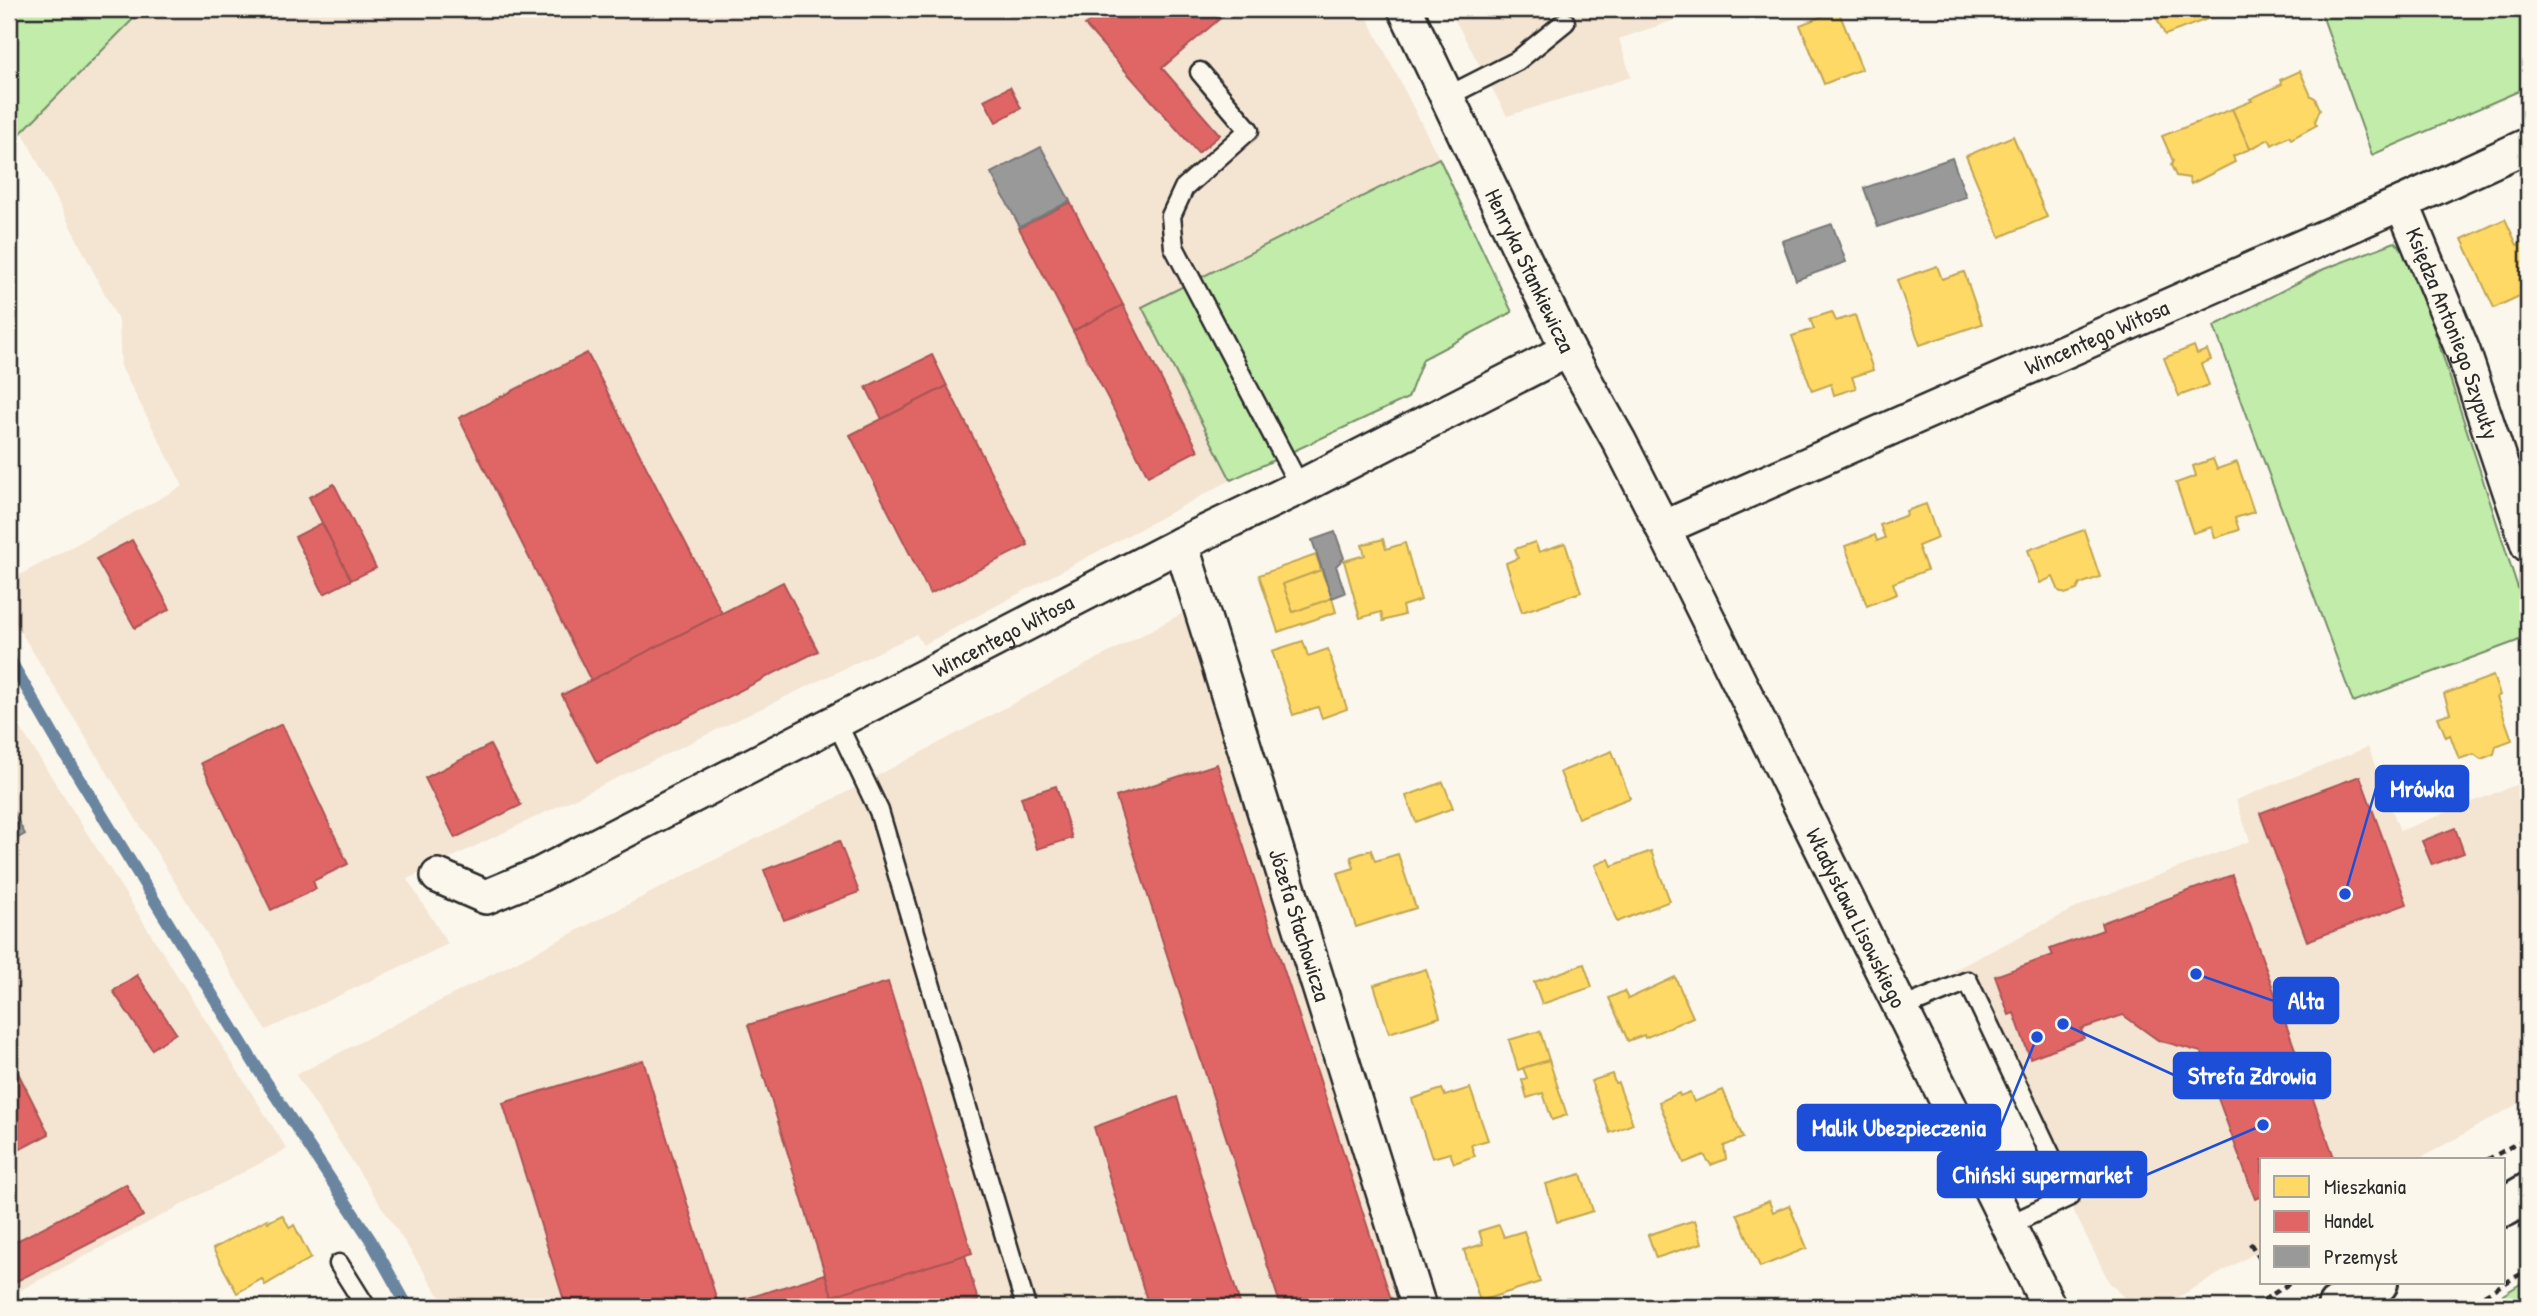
<svg xmlns="http://www.w3.org/2000/svg" width="2537" height="1316" font-family="'Patrick Hand',sans-serif">
<style>
.built{fill:#f4e4d2}
.green{fill:#c2eca9;stroke:#768c6a;stroke-width:2}
.homes{fill:#ffd966;stroke:#bfa554;stroke-width:2}
.shops{fill:#e06666;stroke:#aa5454;stroke-width:2}
.industry{fill:#999;stroke:#787878;stroke-width:2}
.lines{fill:none;stroke-linecap:round;stroke-linejoin:round}
.stream{stroke:#69859f;stroke-width:12}
.service-casing{stroke:#2b2b2b;stroke-width:23}
.minor-casing{stroke:#2b2b2b;stroke-width:38}
.secondary-casing{stroke:#2b2b2b;stroke-width:44}
.path{stroke:#2b2b2b;stroke-width:4.5;stroke-dasharray:7 5;stroke-linecap:butt}
.service{stroke:#fbf7ec;stroke-width:18}
.minor{stroke:#fbf7ec;stroke-width:33}
.secondary{stroke:#fbf7ec;stroke-width:38}
.labels{text-anchor:middle;stroke-width:7;stroke-linejoin:round;paint-order:stroke}
.street-label{font-size:23px;fill:#2b2b2b;stroke:#fbf7ec}
.leader{fill:none;stroke:#1d4ed8;stroke-width:2.5}
.callout-dot{fill:#1d4ed8;stroke:#fbf7ec;stroke-width:2.5}
.callout{fill:#1d4ed8;stroke:#1d4ed8;stroke-width:2.5}
.callout-label{font-size:24px;text-anchor:middle;font-weight:bold;fill:#fff}
</style>
<rect width="100%" height="100%" fill="#fbf7ec"/>
<filter id="ink" filterUnits="userSpaceOnUse"><feTurbulence type="fractalNoise" baseFrequency=".0143" numOctaves="2"/><feDisplacementMap in="SourceGraphic" scale="14" xChannelSelector="R" yChannelSelector="G"/><feConvolveMatrix kernelMatrix="1 2 1 2 8 2 1 2 1" color-interpolation-filters="sRGB"/></filter>
<g filter="url(#ink)">
<g class="built">
<path d="M143,9H1363L1439,158L1143,307L1231,480L923,645L916,634L407,879L448,944L266,1030L9,613V581L183,486L121,367L119,322L22,131Z"/>
<path d="M1449,9H1707L1619,39L1631,77L1507,116Z"/>
<path d="M1187,611L1406,1307H447L296,1075L845,793Z"/>
<path d="M9,710L287,1149L9,1296Z"/>
<path d="M2368,747L2400,831L2528,780V1098L2417,1160H2262V1249L2161,1307H2133L2109,1282L1954,970L2092,900L2250,841L2236,800Z"/>
</g>
<g class="green">
<path d="M9,9H143L9,145Z"/>
<path d="M2320,9H2528V87L2372,155Z"/>
<path d="M1439,158L1512,312L1423,359L1408,398L1231,480L1142,307Z"/>
<path d="M2395,242L2411,258L2528,619V632L2517,641L2353,702L2214,326L2324,269Z"/>
<path d="M2528,1279V1307H2501L2503,1306L2500,1297Z"/>
</g>
<g class="homes">
<path d="M2152,9H2216L2218,15L2165,35Z"/>
<path d="M1838,10L1862,69L1824,84L1800,25Z"/>
<path d="M2300,71L2311,96L2315,98L2320,109L2315,122L2317,125L2291,139L2289,136L2272,145L2269,139L2250,149L2232,109L2252,101L2250,99L2282,84L2280,80Z"/>
<path d="M2232,109L2250,149L2233,156L2235,162L2191,184L2189,178L2176,176L2171,165L2173,161L2162,136Z"/>
<path d="M2013,136L2047,217L2000,237L1966,156Z"/>
<path d="M2505,219L2517,245L2528,240V292L2494,308L2462,239Z"/>
<path d="M1937,266L1942,279L1964,272L1982,324L1920,345L1897,280Z"/>
<path d="M1832,312L1836,321L1855,315L1873,370L1852,377L1856,388L1834,395L1831,384L1812,391L1792,336L1814,329L1810,319Z"/>
<path d="M2194,346L2197,354L2207,350L2211,360L2201,364L2209,385L2179,396L2164,358Z"/>
<path d="M2213,459L2217,469L2237,462L2254,512L2235,518L2239,530L2215,538L2212,527L2193,533L2176,483L2196,476L2193,466Z"/>
<path d="M1926,504L1938,538L1918,546L1927,570L1893,583L1897,594L1867,606L1845,546L1875,535L1877,541L1885,538L1880,525L1907,515L1906,511Z"/>
<path d="M2084,530L2100,577L2080,584L2077,590L2065,594L2059,591L2053,577L2040,583L2028,550Z"/>
<path d="M1383,539L1386,549L1405,543L1421,600L1402,606L1404,615L1383,621L1381,612L1360,618L1344,561L1365,555L1362,545Z"/>
<path d="M1535,542L1539,552L1565,543L1581,592L1522,612L1506,563L1518,558L1515,549Z"/>
<path d="M1316,555L1321,570L1283,584L1293,612L1332,598L1336,612L1278,632L1259,575Z"/>
<path d="M1321,570L1332,598L1293,612L1283,584Z"/>
<path d="M1303,641L1308,656L1328,649L1347,709L1322,718L1318,707L1293,715L1272,651Z"/>
<path d="M2493,676L2500,695L2497,697L2512,740L2496,746L2494,754L2481,759L2474,754L2459,759L2450,735L2446,737L2438,717L2450,713L2444,694Z"/>
<path d="M1612,751L1630,798L1578,818L1560,772Z"/>
<path d="M1443,782L1453,808L1416,822L1406,796Z"/>
<path d="M1371,850L1375,861L1398,854L1416,908L1356,927L1338,873L1354,868L1351,857Z"/>
<path d="M1651,851L1670,901L1617,922L1595,865L1609,859L1612,866Z"/>
<path d="M1584,964L1592,987L1542,1004L1534,982Z"/>
<path d="M1426,969L1440,1017L1389,1033L1374,985Z"/>
<path d="M1675,977L1693,1017L1645,1038L1644,1035L1628,1041L1609,998L1624,991L1628,999Z"/>
<path d="M1540,1031L1549,1060L1518,1070L1509,1040Z"/>
<path d="M1549,1060L1567,1115L1552,1120L1543,1093L1527,1098L1522,1080L1527,1078L1523,1068Z"/>
<path d="M1612,1074L1615,1083H1618L1633,1124L1610,1133L1591,1081Z"/>
<path d="M1470,1088L1488,1140L1471,1145L1475,1156L1454,1163L1450,1153L1432,1158L1412,1099L1442,1089L1445,1096Z"/>
<path d="M1723,1090L1743,1138L1724,1146L1726,1159L1711,1165L1704,1155L1684,1163L1659,1102L1679,1093L1680,1096L1690,1092L1694,1102Z"/>
<path d="M1581,1174L1593,1211L1557,1222L1546,1184Z"/>
<path d="M1769,1201L1773,1212L1789,1205L1807,1248L1760,1267L1737,1214Z"/>
<path d="M282,1215L290,1228L294,1225L311,1258L265,1285L262,1279L237,1293L213,1249L267,1219L268,1222Z"/>
<path d="M1695,1220L1702,1243L1656,1258L1648,1235Z"/>
<path d="M1499,1225L1504,1237L1524,1231L1540,1282L1480,1301L1464,1250L1483,1244L1479,1231Z"/>
</g>
<g class="shops">
<path d="M1104,9H1231L1162,68L1220,135L1198,153L1085,25Z"/>
<path d="M1010,87L1021,108L996,122L984,100Z"/>
<path d="M1070,202L1123,305L1073,331L1019,228Z"/>
<path d="M1123,305L1198,450L1148,476L1073,331Z"/>
<path d="M587,353L722,613L591,681L459,418Z"/>
<path d="M932,355L947,386L882,419L866,387Z"/>
<path d="M947,386L1028,545L930,594L850,435Z"/>
<path d="M334,484L376,568L351,580L309,497Z"/>
<path d="M322,523L351,580L324,594L295,537Z"/>
<path d="M132,540L170,609L135,628L96,559Z"/>
<path d="M783,582L818,651L597,763L562,695Z"/>
<path d="M282,724L348,864L313,881L316,889L271,910L201,763Z"/>
<path d="M490,745L521,805L455,838L425,778Z"/>
<path d="M1217,764L1391,1299L1366,1307H1281L1116,797Z"/>
<path d="M2360,776L2407,904L2307,941L2260,813Z"/>
<path d="M1056,786L1072,838L1037,849L1021,797Z"/>
<path d="M2455,828L2464,853L2432,865L2422,841Z"/>
<path d="M839,841L859,892L784,920L764,870Z"/>
<path d="M2232,875L2335,1160H2262V1196L2255,1199L2201,1052L2158,1040L2123,1015L2081,1029L2084,1038L2030,1058L2014,1013L2009,1015L1995,976L2053,955L2050,949L2103,930L2101,923Z"/>
<path d="M137,975L176,1033L152,1049L113,991Z"/>
<path d="M888,982L972,1253L832,1296L748,1025Z"/>
<path d="M9,1055L49,1134L9,1155Z"/>
<path d="M643,1060L719,1307H566L503,1103Z"/>
<path d="M1177,1097L1241,1307H1149L1094,1127Z"/>
<path d="M126,1184L143,1216L15,1282L9,1269V1245Z"/>
<path d="M965,1255L978,1301L958,1307H719L825,1274L832,1296Z"/>
</g>
<g class="industry">
<path d="M1041,147L1070,201L1020,227L991,173Z"/>
<path d="M1952,158L1966,197L1878,227L1864,188Z"/>
<path d="M1832,224L1846,262L1796,280L1782,241Z"/>
<path d="M1335,532L1344,558L1336,566L1345,593L1332,598L1312,540Z"/>
<path d="M9,804L25,834L9,843Z"/>
</g>
<g class="lines">
<path class="stream" d="M9,658L61,748L259,1071L370,1239L408,1307"/>
<g class="service-casing">
<g id="service">
<path d="M1200,72L1249,130L1184,188L1171,216L1174,247L1300,487"/>
<path d="M1448,96L1517,61L1565,22"/>
<path d="M836,721L879,811L1026,1307"/>
<path d="M1902,1008L1968,981L2070,1196L2009,1225"/>
<path d="M339,1264L366,1307"/>
</g>
</g>
<g class="minor-casing">
<g id="minor">
<path id="s1" d="M1405,9L1568,350L1619,441L1663,528L2049,1307"/>
<path id="s2" d="M2402,203L2463,351L2528,545"/>
<path id="s3" d="M1663,528L2402,203L2528,145"/>
<path id="s4" d="M1181,544L1419,1307"/>
<path id="s5" d="M438,876L486,897L539,875L1181,544L1300,487L1568,350"/>
</g>
</g>
<g class="secondary-casing">
<g id="secondary">
<path d="M2504,1207L2528,1193"/>
<path d="M2337,1307L2378,1283"/>
</g>
</g>
<g class="path">
<path d="M2487,1160L2528,1137"/>
<path d="M2250,1243L2262,1262"/>
<path d="M2253,1307L2290,1283"/>
<path d="M2463,1307L2528,1270"/>
</g>
<use href="#service" class="service"/>
<use href="#minor" class="minor"/>
<use href="#secondary" class="secondary"/>
</g>
</g>
<g class="labels">
<g class="street-label">
<text dy="8" stroke="none"><textPath href="#s1" startOffset="290">Henryka Stankiewicza</textPath></text>
<text dy="8" stroke="none"><textPath href="#s2" startOffset="140">Księdza Antoniego Szypuły</textPath></text>
<text dy="8" stroke="none"><textPath href="#s3" startOffset="474">Wincentego Witosa</textPath></text>
<text dy="8" stroke="none"><textPath href="#s5" startOffset="632">Wincentego Witosa</textPath></text>
<text dy="8" stroke="none"><textPath href="#s1" startOffset="1015">Władysława Lisowskiego</textPath></text>
<text dy="8" stroke="none"><textPath href="#s4" startOffset="399">Józefa Stachowicza</textPath></text>
</g>
</g>
<path class="leader" d="M2345 894L2376 788M2196 974L2274 1001M2063 1024L2174 1075M2037 1037L2000 1128M2263 1125L2146 1175"/>
<g class="callout-dot">
<circle cx="2345" cy="894" r="7"/>
<circle cx="2196" cy="974" r="7"/>
<circle cx="2063" cy="1024" r="7"/>
<circle cx="2037" cy="1037" r="7"/>
<circle cx="2263" cy="1125" r="7"/>
</g>
<g class="callout">
<rect x="2376" y="766" width="92" height="45" rx="7"/>
<rect x="2274" y="978" width="64" height="45" rx="7"/>
<rect x="2174" y="1053" width="156" height="45" rx="7"/>
<rect x="1798" y="1105" width="202" height="45" rx="7"/>
<rect x="1938" y="1152" width="208" height="45" rx="7"/>
</g>
<g class="callout-label">
<text x="2422" y="797">Mrówka</text>
<text x="2306" y="1009">Alta</text>
<text x="2252" y="1084">Strefa Zdrowia</text>
<text x="1899" y="1136">Malik Ubezpieczenia</text>
<text x="2042" y="1183">Chiński supermarket</text>
</g>
<rect width="2537" height="1316" fill="none" stroke="#fbf7ec" stroke-width="35"/>
<rect x="18" y="18" width="2502" height="1281" fill="none" stroke="#2b2b2b" stroke-width="2.5" filter="url(#ink)"/>
<rect x="2260" y="1158" width="245" height="126" fill="#fbf7ec" stroke="#a8a59f" stroke-width="2"/>
<rect x="2274" y="1176" width="35" height="21" fill="#ffd966" stroke="#a8a59f" stroke-width="2"/>
<text x="2324" y="1194" font-size="21" fill="#2b2b2b">Mieszkania</text>
<rect x="2274" y="1211" width="35" height="21" fill="#e06666" stroke="#a8a59f" stroke-width="2"/>
<text x="2324" y="1228" font-size="21" fill="#2b2b2b">Handel</text>
<rect x="2274" y="1246" width="35" height="21" fill="#999999" stroke="#a8a59f" stroke-width="2"/>
<text x="2324" y="1264" font-size="21" fill="#2b2b2b">Przemysł</text>
</svg>
